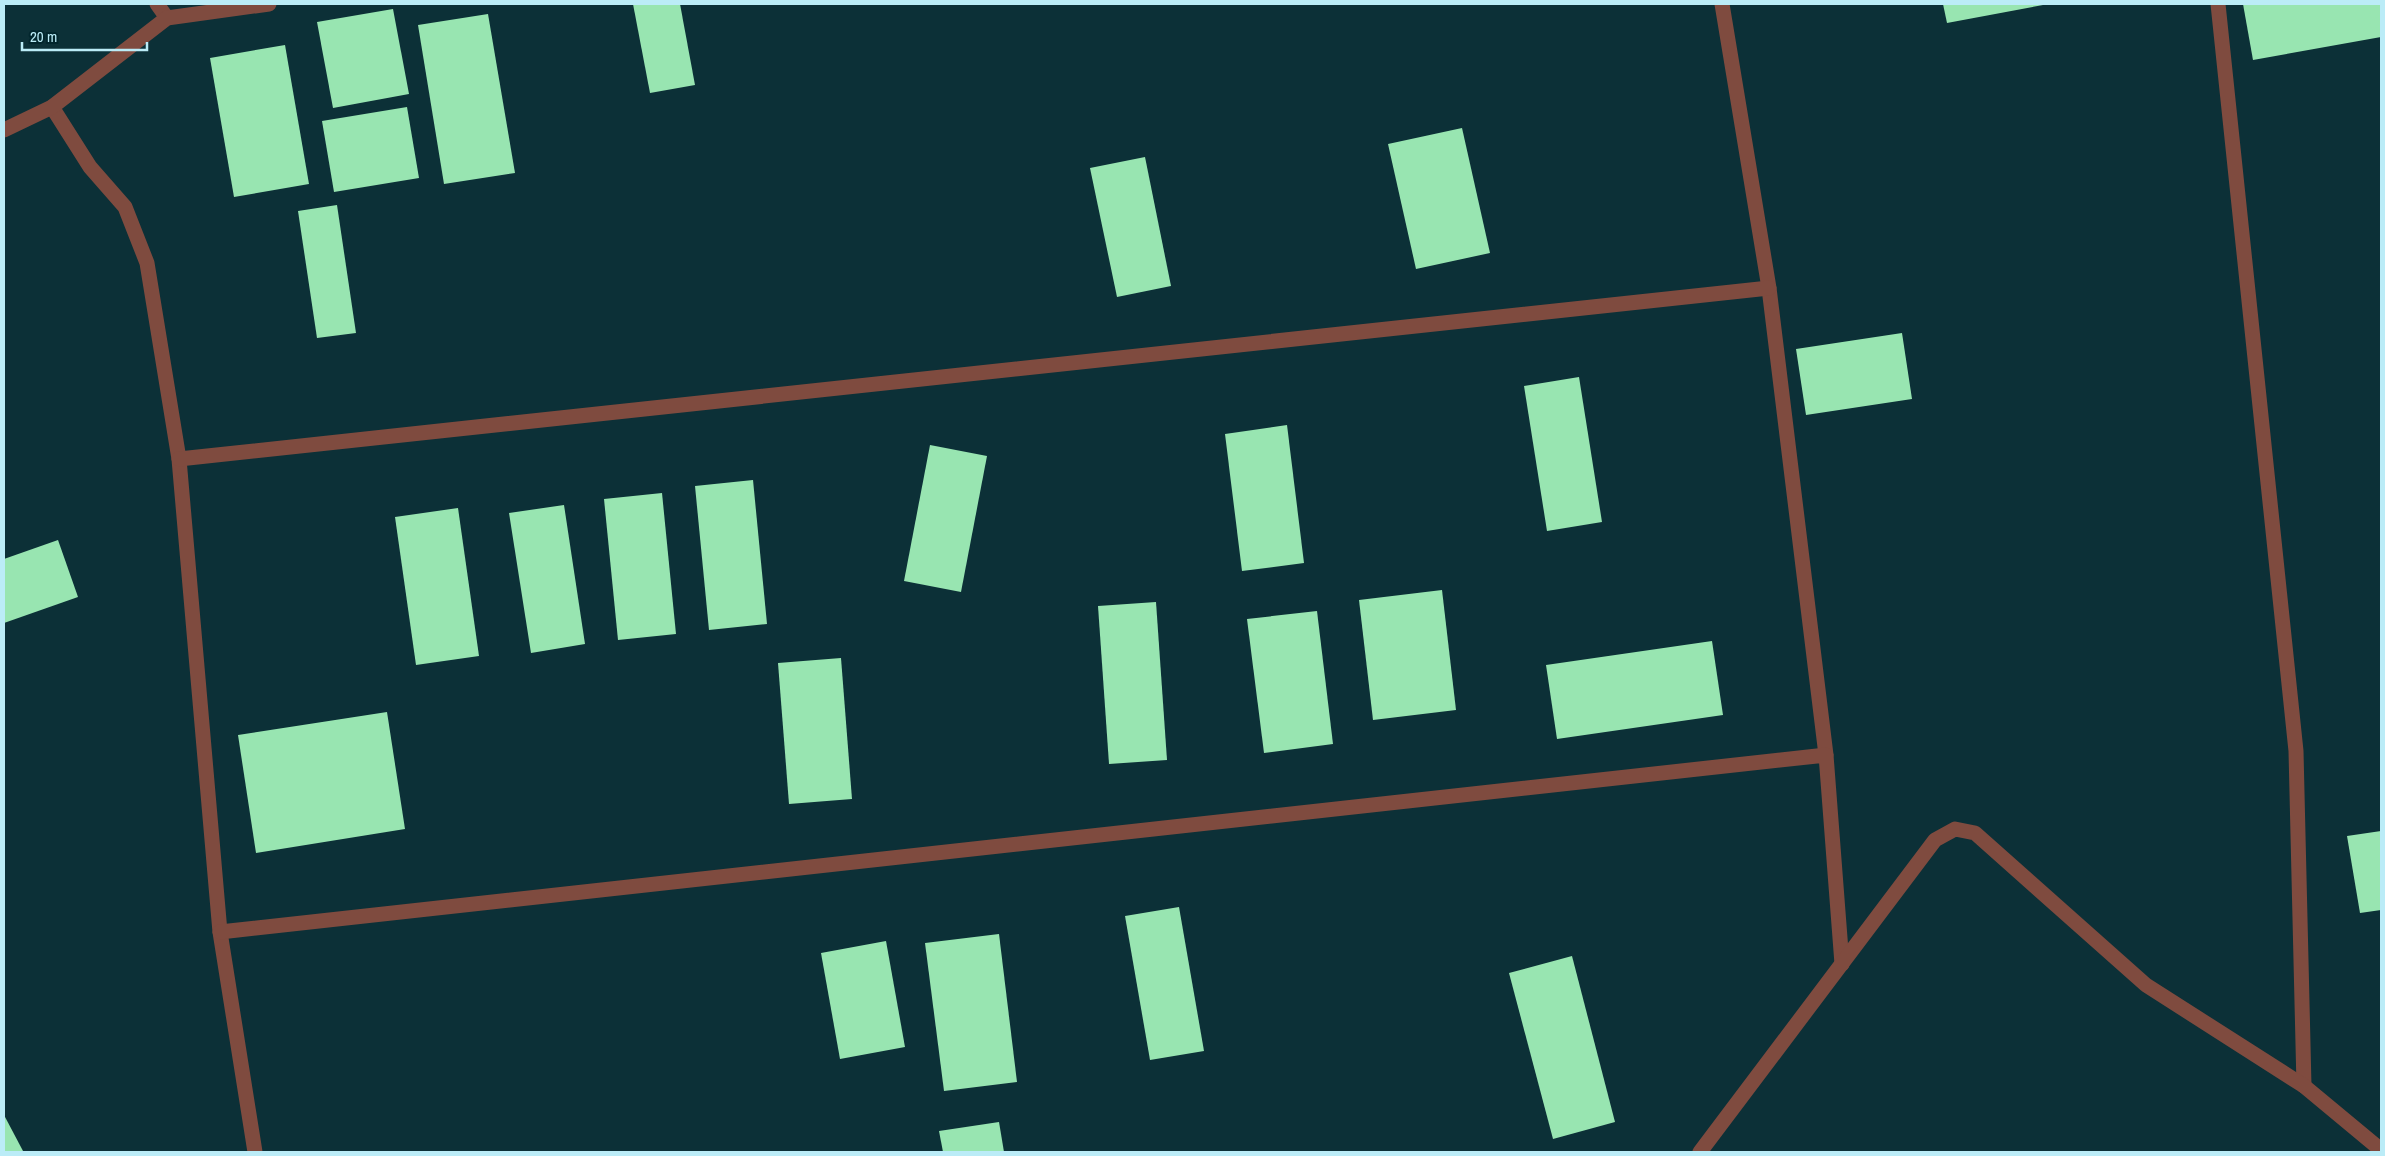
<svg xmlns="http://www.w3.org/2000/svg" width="2385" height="1156" font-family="'Archivo Narrow',sans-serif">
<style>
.building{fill:#98e5b1}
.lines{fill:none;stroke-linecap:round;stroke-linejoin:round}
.minor{stroke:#7f4b3f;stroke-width:15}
</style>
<rect width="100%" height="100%" fill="#0c3037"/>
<g class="building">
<path d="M633,4H680L695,85L650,93Z"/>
<path d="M1943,4H2043V5L1947,23Z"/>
<path d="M2243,4H2381V37L2253,60Z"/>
<path d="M393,9L409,94L333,108L317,22Z"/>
<path d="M488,14L515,173L444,184L418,25Z"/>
<path d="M285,45L309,184L234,197L210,58Z"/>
<path d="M407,107L419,178L334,192L322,121Z"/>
<path d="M1462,128L1490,253L1416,269L1388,144Z"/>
<path d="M1145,157L1171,286L1117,297L1090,168Z"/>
<path d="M337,205L356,333L317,338L298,211Z"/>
<path d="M1902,333L1912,399L1806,415L1796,349Z"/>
<path d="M1579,377L1602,522L1547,531L1524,386Z"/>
<path d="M1287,425L1304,563L1242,571L1225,434Z"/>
<path d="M930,445L987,456L961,592L904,581Z"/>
<path d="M753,480L767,624L709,630L695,486Z"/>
<path d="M662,493L676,634L618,640L604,499Z"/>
<path d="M564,505L585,644L531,653L509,513Z"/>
<path d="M458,508L479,656L416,665L395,517Z"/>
<path d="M58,540L78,597L4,623V559Z"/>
<path d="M1442,590L1456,710L1373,720L1359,600Z"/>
<path d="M1156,602L1167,760L1109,764L1098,606Z"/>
<path d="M1317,611L1333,744L1264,753L1247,619Z"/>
<path d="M1712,641L1723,715L1557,739L1546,665Z"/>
<path d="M841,658L852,799L789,804L778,663Z"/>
<path d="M387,712L405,829L256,853L238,735Z"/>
<path d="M2381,831V910L2360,913L2347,836Z"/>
<path d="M1179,907L1204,1051L1150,1060L1125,916Z"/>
<path d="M999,934L1017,1082L944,1091L925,943Z"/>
<path d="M886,941L905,1047L840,1059L821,953Z"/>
<path d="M1572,956L1615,1122L1553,1139L1509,973Z"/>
<path d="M4,1115L23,1151L21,1152H4Z"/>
<path d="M999,1122L1004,1152H943L939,1131Z"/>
</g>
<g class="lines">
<g class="minor">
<path d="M157,4L167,18"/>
<path d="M1722,4L1769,288L1826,755"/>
<path d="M2218,4L2296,751L2304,1086"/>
<path d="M52,107L90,167L125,207L147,263L179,459L220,932L255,1152"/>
<path d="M4,130L52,107L167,18L269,4"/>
<path d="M179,459L1769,288"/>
<path d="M220,932L1826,755L1842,964"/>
<path d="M1700,1152L1935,840L1955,829L1975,833L2146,985L2304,1086L2381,1150"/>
</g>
</g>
<rect width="2385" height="1156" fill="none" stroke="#bbecf7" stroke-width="10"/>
<path d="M22 42v8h125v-8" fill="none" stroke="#bbecf7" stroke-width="2.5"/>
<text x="30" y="42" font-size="15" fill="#bbecf7" stroke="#02262d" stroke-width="4" paint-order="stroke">20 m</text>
</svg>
